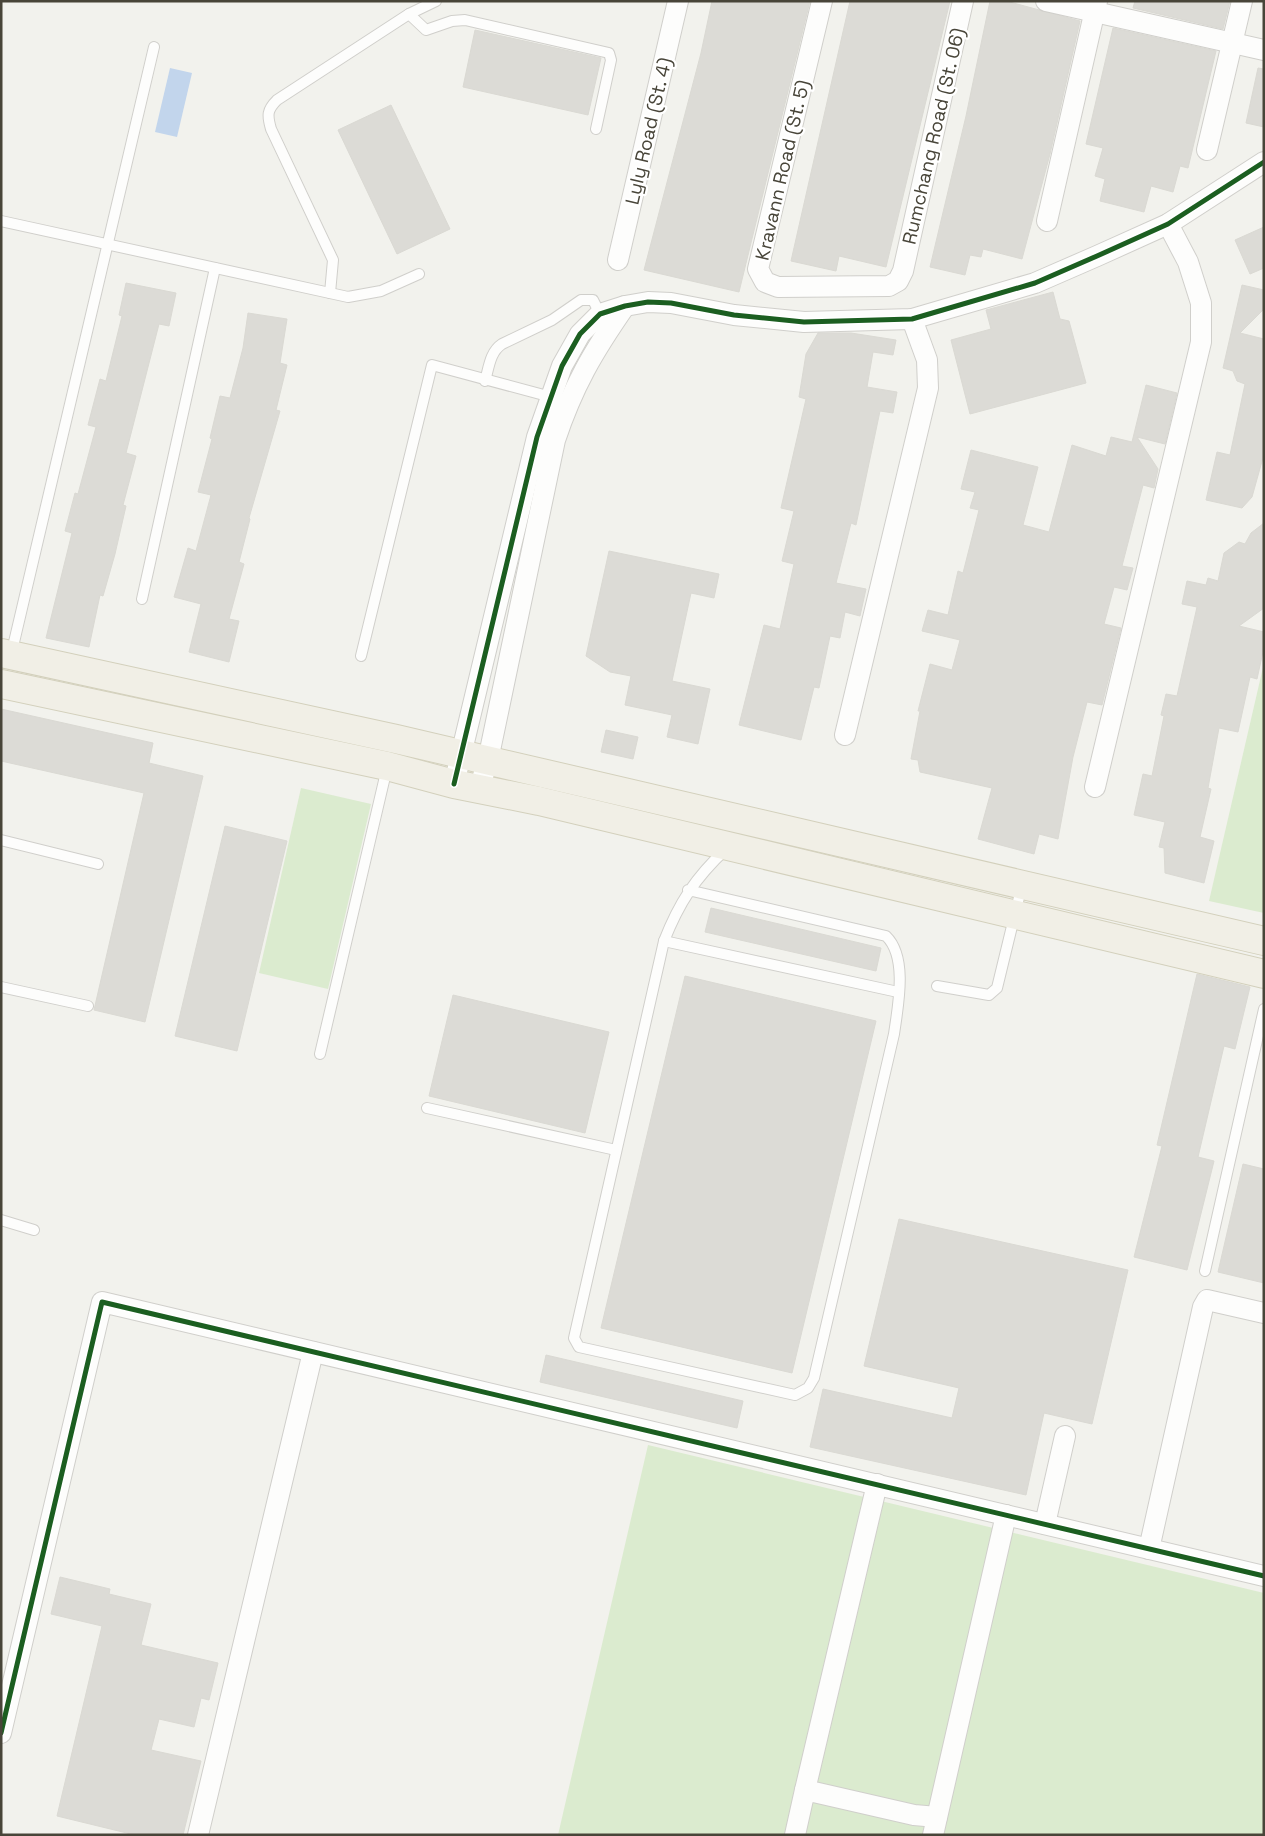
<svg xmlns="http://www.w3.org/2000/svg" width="1265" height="1836" font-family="'Space Grotesk',sans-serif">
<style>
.green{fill:#dbebcf}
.water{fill:#c2d5ec}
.building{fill:#dcdbd6;stroke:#dad9d3}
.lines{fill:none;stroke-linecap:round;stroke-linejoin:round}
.service-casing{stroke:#d0cfcb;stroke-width:12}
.minor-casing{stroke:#d0cfcb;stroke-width:22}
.primary-casing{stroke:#d3d0bc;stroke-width:30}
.service{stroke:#fdfdfc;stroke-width:10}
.minor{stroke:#fdfdfc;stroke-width:20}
.primary{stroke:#f1efe6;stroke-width:28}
.cycleway-casing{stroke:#fff;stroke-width:8}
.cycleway{stroke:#1b5e20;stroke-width:5}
.labels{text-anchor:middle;stroke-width:4.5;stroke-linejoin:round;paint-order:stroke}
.street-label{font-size:19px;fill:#484539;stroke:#fff}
</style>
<rect width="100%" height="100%" fill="#f2f2ed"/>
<g class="green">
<path d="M1264,663V913L1209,901Z"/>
<path d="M301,788L371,804L328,989L259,973Z"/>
<path d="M648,1445L1264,1593V1835H558Z"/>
</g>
<path class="water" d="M170,68L192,73L177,137L155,132Z"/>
<g class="building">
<path d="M712,1H810L739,292L644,270L701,53Z"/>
<path d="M850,1H950L886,267L839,256L836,271L791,261Z"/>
<path d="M990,1H1006L1080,21L1050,154L1022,259L983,249L981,257L970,255L965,275L930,267L966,116Z"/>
<path d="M1135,1H1230L1223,29L1133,8Z"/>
<path d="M1113,28L1216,51L1188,168L1180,166L1173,192L1151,186L1144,212L1100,201L1105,179L1095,176L1103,148L1086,144Z"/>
<path d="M475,30L601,58L588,115L463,87Z"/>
<path d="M1258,68L1264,69V127L1246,123Z"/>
<path d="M391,105L450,229L397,254L338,130Z"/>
<path d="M1264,227V268L1250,274L1235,240Z"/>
<path d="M126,283L176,293L169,326L159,324L126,453L136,456L123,505L126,506L115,554L103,596L100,595L89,647L46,638L72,533L65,531L75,493L78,494L96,427L88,425L100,379L106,381L122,316L119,315Z"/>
<path d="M1242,285L1264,290V309L1240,333L1264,339V454L1252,497L1242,508L1206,500L1217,452L1230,455L1245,384L1237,381L1233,371L1223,368Z"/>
<path d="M1053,292L1060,319L1069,321L1086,383L970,414L951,340L991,329L986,310Z"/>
<path d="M248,313L287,319L280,363L287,365L276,410L280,411L249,518L250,519L239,562L244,564L229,619L239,621L229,662L189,652L201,604L174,597L188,548L196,551L211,495L198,492L212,439L210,438L220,396L230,398L243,348Z"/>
<path d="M818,333H851L896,340L893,355L873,352L867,387L897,392L893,413L880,411L856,525L851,523L836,583L866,589L860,616L845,612L840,638L830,636L819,688L814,687L801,740L739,725L764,625L780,629L794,564L782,561L794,511L781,508L806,399L799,397L806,354Z"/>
<path d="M1146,385L1177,393L1165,444L1137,437L1158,469L1154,488L1143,485L1122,566L1133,568L1127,590L1114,587L1104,624L1121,628L1102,705L1087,702L1073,757L1058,839L1039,834L1034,854L978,839L992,788L920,772L918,760L911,759L920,711H918L930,664L952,670L960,640L922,631L928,610L948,615L958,571L963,573L979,510L970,508L975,492L961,489L971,450L1038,467L1023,525L1049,532L1072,445L1106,456L1111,437L1132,442Z"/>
<path d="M1264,523V608L1239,626L1264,632V647L1257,679L1250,677L1238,732L1219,728L1208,788L1211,789L1200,837L1214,841L1204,883L1165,873L1164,848L1159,847L1165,822L1134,815L1143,774L1152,776L1164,716L1161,715L1166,694L1177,696L1197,607L1182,604L1187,581L1206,585L1208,578L1218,581L1224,553L1239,542L1245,544L1251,533Z"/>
<path d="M609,551L719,574L714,598L691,593L672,681L710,689L698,744L667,737L672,715L625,705L631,676L610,672L586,656Z"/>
<path d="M1,709L153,743L149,763L203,776L145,1022L94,1010L144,793L1,761Z"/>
<path d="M606,730L638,737L633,759L601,752Z"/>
<path d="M225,826L287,841L237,1051L175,1036Z"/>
<path d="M711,908L881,948L876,971L705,932Z"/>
<path d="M1197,974L1250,987L1235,1049L1224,1046L1198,1157L1214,1161L1187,1270L1134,1257L1162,1146L1157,1145Z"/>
<path d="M685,976L876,1021L792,1373L601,1328Z"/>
<path d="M453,995L609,1032L585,1133L429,1096Z"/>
<path d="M1243,1164L1264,1169V1283L1218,1272Z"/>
<path d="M899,1219L1128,1270L1092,1424L1044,1413L1026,1495L810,1447L823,1389L952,1418L959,1388L864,1366Z"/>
<path d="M546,1355L743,1401L737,1428L540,1382Z"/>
<path d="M60,1577L110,1589L109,1594L151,1604L141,1645L218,1663L209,1700L201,1698L194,1727L159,1719L151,1750L201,1761L183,1835H135L57,1816L102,1626L51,1614Z"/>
</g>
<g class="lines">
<g class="service-casing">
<g id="service">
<path d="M409,14L426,30L452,21L465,20L609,53L611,60L596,129"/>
<path d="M1,221L348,297L381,291L419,274"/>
<path d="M330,293L333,260L271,129C267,115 267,110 277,100L409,14L436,1"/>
<path d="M485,381C489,367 490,352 502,344L552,320L581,300H593L601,316"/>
<path d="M142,599L215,268"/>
<path d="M11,655L154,47"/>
<path d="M361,656L432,365L555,398"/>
<path d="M1,840L98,864"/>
<path d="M688,890L886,936C908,957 898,1006 894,1034L814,1378L808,1388L795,1395L579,1347L574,1338L664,941C679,903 695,878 726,849"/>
<path d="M664,941L898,992"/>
<path d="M937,986L989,995L997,988L1022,885"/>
<path d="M1,987L88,1006"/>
<path d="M320,1054L387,768"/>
<path d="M427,1108L616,1150"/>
<path d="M1,1220L34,1230"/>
<path d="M1205,1271L1264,1009"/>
</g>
</g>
<g class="minor-casing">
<g id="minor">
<path d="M822,1L758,269L765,282L778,287L889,286L898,281L903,271L963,1"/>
<path d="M1046,1L1264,50"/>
<path d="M1207,150L1242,1"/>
<path d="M1047,221L1097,1"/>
<path d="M618,260L678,1"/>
<path d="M845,735L928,388L927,360L912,319"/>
<path d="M454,784L537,437L562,366L580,334L600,314L625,306L648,302L671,303L734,315L804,322L912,319L1035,283L1097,256L1168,224L1264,162"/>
<path d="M1095,787L1201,342V303L1188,262L1168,224"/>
<path d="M479,789L488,760L555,440C573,386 593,352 625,306"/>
<path d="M1045,1524L1065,1436"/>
<path d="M1149,1549L1203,1307L1207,1300L1264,1313"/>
<path d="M1,1733L102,1302L1264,1576"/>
<path d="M805,1790L877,1484"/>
<path d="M198,1835L313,1352"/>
<path d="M795,1835L805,1790L914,1815L937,1817"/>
<path d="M933,1835L1006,1515"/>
</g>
</g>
<g class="primary-casing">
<g id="primary">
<path d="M1,653L396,739L1264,941"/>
<path d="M1,684L387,766L454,784L539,801L1264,974"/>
</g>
</g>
<use href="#service" class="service"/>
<use href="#minor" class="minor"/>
<use href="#primary" class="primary"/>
<g class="cycleway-casing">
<g id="cycleway">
<path d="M454,784L537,437L562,366L580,334L600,314L625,306L648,302L671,303L734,315L804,322L912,319L1035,283L1097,256L1168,224L1264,162"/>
<path d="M1,1733L102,1302L1264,1576"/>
</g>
</g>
<use href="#cycleway" class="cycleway"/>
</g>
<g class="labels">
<g class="street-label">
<text transform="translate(648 131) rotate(-77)" y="7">Lyly Road (St. 4)</text>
<text transform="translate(933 136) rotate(-77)" y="7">Rumchang Road (St. 06)</text>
<text transform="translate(782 170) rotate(-77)" y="7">Kravann Road (St. 5)</text>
</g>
</g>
<rect width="1265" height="1836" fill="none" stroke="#484539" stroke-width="5"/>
</svg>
